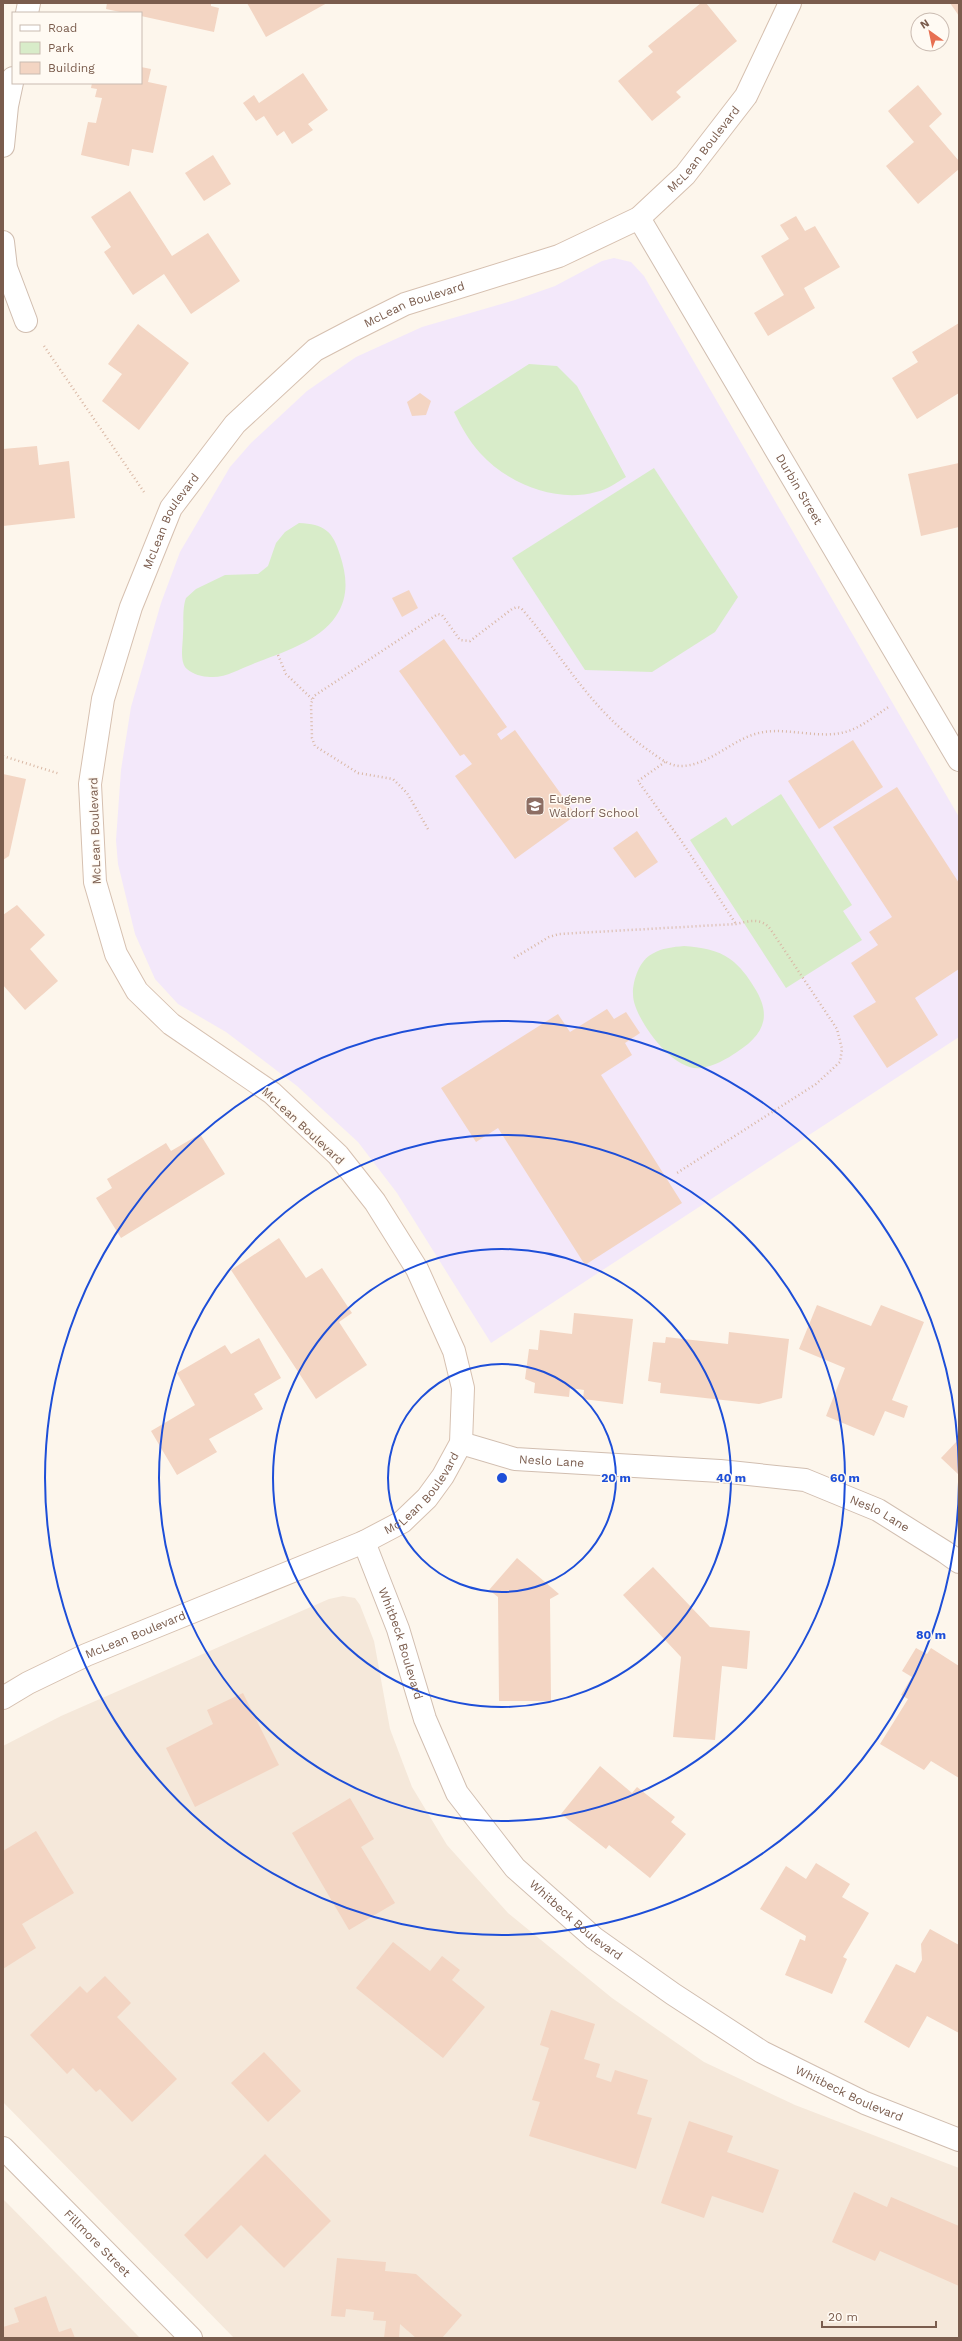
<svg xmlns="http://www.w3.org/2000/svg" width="962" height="2341" font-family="'Work Sans',sans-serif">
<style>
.residential{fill:#f5e8da}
.education{fill:#f3e8fa}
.green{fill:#d8ecc9}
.building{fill:#f3d5c3}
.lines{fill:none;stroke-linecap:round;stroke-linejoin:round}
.street-casing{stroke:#d1beb0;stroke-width:24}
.secondary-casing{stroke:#d6c0b0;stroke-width:24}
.path{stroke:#d9b8a5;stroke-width:2.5;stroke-dasharray:1 3;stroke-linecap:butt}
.street{stroke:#fff;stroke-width:22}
.secondary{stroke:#fff;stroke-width:22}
.ring{fill:none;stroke:#1d4ed8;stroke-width:2}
.labels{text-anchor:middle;stroke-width:3;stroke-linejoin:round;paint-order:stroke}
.street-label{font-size:12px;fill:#7a5c4d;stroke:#fffaf3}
.education-label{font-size:12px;fill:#785e54;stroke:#fffaf3;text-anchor:start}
.centre{fill:#1d4ed8;stroke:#fffaf3;stroke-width:2}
.ring-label{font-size:12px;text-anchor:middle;font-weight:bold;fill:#1d4ed8;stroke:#fffaf3;stroke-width:3;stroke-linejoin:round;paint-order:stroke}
</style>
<rect width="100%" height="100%" fill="#fdf6ec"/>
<g class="residential">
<path d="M343,1596L355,1598L360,1605L374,1641L390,1729L412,1787L447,1845L508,1913L612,1998L704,2062L795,2105L959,2168V2338H234L3,2102V1746L61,1716L329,1599Z"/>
<path d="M3,2199L140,2338H3Z"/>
</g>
<path class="education" d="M614,258L631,262L644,276L959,817V1037L491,1343L397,1193L358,1142L297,1086L226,1032L178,1004L155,979L135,934L118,864L116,840L121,770L131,707L161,603L180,552L230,467L251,443L307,391L356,357L422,327L515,300L555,286L602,261Z"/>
<g class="green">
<path d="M529,364L557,366L577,386L626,477C617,482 607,490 596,492C556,503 508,484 480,453C469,441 461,426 454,412Z"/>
<path d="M654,468L738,597L715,632L652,672L585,670L512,558Z"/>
<path d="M299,523C324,524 333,531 340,555C347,576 349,597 336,616C319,642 280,653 253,664C239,669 226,678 210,677C203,677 192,674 187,669C179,662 183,644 183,634C184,623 182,609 186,598L196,589L225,575L258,574L268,566L276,543L285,532Z"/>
<path d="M781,794L852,905L843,911L862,940L786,988L690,840L726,817L732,826Z"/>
<path d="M684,946C700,947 718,950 730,959C740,966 748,977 754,987C772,1015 765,1034 737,1052C727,1059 714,1066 701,1068C674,1072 640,1025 634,1002C630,987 638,961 652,954C662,948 673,947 684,946Z"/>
</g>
<g class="building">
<path d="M107,3H211V6L219,8L214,32L141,16V13H125L106,9Z"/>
<path d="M247,3H327L266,37Z"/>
<path d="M701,3H706L737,41L676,92L681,97L652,121L618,81L653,52L648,46Z"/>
<path d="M950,3H959V16Z"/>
<path d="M141,67L151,69L148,82L167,86L153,153L132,149L129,166L81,155L88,122L96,123L102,98L95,97L97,89L91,88L92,83H141Z"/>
<path d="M303,73L328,110L308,124L313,130L292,144L284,131L277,136L264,116L256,121L243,103L254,95L259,103Z"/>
<path d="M918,85L942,114L929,126L959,161V169L918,204L886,166L914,142L888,111Z"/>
<path d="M213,155L231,184L204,201L185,173Z"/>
<path d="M130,191L172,256L208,233L240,281L191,314L164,274L133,295L104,252L111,247L91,217Z"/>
<path d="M796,216L805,231L815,226L840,267L804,288L815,308L768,336L754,313L784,295L761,256L789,239L780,225Z"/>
<path d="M959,323V393L917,419L892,378L918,362L912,352Z"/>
<path d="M138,324L189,363L139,430L102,401L122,374L108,364Z"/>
<path d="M420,393L431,401L426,415L412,416L407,402Z"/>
<path d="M37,446L39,465L69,461L75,518L3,526V449Z"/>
<path d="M959,463V527L921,536L908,474Z"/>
<path d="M409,590L418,608L402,617L392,598Z"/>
<path d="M444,639L507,727L497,734L501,740L515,730L576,815L515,859L455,776L472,764L464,754L460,756L399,671Z"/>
<path d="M853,740L883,787L819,829L788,781Z"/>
<path d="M3,774L26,779L9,856L3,860Z"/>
<path d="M897,787L959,883V969L915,998L938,1035L887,1068L853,1016L876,1002L851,963L878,945L869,932L892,917L833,827Z"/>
<path d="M637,831L658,862L635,878L613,848Z"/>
<path d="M17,905L45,935L30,949L58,981L25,1010L3,985V915Z"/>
<path d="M607,1009L614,1019L626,1012L640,1033L625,1043L632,1055L601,1075L682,1203L585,1265L498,1128L476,1142L441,1088L558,1014L570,1032Z"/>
<path d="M200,1134L225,1174L121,1238L96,1198L112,1188L107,1179L166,1143L171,1151Z"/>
<path d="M279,1238L306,1278L322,1268L352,1313L339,1322L367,1365L316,1399L231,1270Z"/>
<path d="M817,1305L871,1326L881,1305L924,1322L892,1400L908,1406L904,1418L885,1411L874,1436L826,1416L845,1368L799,1349Z"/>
<path d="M574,1313L633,1319L623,1404L583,1399L584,1390L570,1388L569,1397L534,1393L535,1383L525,1379L529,1349L538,1350L540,1330L572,1334Z"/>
<path d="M729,1332L789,1339L782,1398L759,1404L660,1393L661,1383L648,1381L653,1342L665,1343L666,1337L728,1344Z"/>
<path d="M259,1338L281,1378L254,1394L263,1409L209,1439L217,1452L177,1475L151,1431L195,1405L177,1373L225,1345L231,1354Z"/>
<path d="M959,1439V1475L941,1458Z"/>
<path d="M517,1558L559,1594L550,1599L551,1701H499L498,1597L489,1590Z"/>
<path d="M653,1567L710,1627L750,1631L747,1669L722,1666L715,1740L673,1737L681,1657L623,1595Z"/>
<path d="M916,1648L927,1654L931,1648L959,1666V1778L931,1761L924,1770L880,1744L908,1699L901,1695L912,1677L902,1671Z"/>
<path d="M243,1693L279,1765L195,1807L166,1748L213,1724L207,1710Z"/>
<path d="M600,1766L632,1793L637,1787L675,1817L671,1822L686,1834L650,1878L609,1845L606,1849L561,1814Z"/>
<path d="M350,1798L374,1839L361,1847L395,1903L349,1930L292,1833Z"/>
<path d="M36,1831L74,1893L22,1924L36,1948L3,1969V1851Z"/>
<path d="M816,1863L850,1884L842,1897L869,1913L843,1957L847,1959L832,1994L785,1975L800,1939L805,1941L806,1936L760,1909L786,1866L806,1879Z"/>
<path d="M930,1929L959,1945V2033L927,2016L909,2048L864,2022L896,1964L915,1973L922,1960L921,1944Z"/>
<path d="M393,1942L430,1971L442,1956L460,1970L452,1980L485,2007L443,2058L356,1988Z"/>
<path d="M105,1976L131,2003L117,2017L177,2079L132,2122L100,2089L96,2092L73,2068L67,2074L30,2035L80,1986L87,1993Z"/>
<path d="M551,2010L595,2024L584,2059L600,2064L596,2077L611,2082L615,2070L648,2080L637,2114L652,2118L636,2169L529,2136L540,2102L532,2100L549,2048L540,2045Z"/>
<path d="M264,2052L301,2091L268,2122L231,2083Z"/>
<path d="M689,2121L733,2136L727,2152L779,2170L763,2213L712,2196L704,2218L661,2203Z"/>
<path d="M265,2154L331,2221L284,2268L241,2225L207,2259L184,2235Z"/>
<path d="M854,2192L887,2207L891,2197L959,2226V2286L880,2251L875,2261L832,2242Z"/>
<path d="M337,2258L386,2262L385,2271L416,2274L462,2315L442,2338H416L400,2324L399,2338H384L386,2321L373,2320L374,2312L346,2309L345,2317L331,2316Z"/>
<path d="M46,2296L59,2332L71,2328L75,2338H3V2327L19,2322L14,2308Z"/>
</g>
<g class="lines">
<g class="street-casing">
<g id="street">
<path d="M27,13L29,3"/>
<path d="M3,146L7,106L13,78"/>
<path id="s1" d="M639,218L959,760"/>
<path d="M3,242L6,268L26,321"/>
<path id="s2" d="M461,1443L515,1459L720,1471L805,1480L878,1510L945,1552L959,1562"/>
<path id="s3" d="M364,1542L398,1629L425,1719L457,1793L515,1868L594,1938L673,1994L762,2052L865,2103L959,2140"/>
<path id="s4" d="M3,2148L191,2338"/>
</g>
</g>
<g class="secondary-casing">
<g id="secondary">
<path id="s5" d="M3,1698L28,1683L86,1655L364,1542L402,1522L427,1498L443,1476L461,1443L463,1388L454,1351L417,1269L375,1202L338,1155L272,1093L171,1024L137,991L116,954L95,882L90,784L103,699L131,607L171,508L235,424L315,350L357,328L405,304L559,256L639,218L685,175L746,96L790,3"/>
</g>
</g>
<g class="path">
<path d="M44,346L144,492"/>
<path d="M278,655L286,674L312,699"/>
<path d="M3,756L60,774"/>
<path d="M665,762L638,781L682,842L736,924"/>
<path d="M428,829L407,793L393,779L358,773L315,746L312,738L311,704L314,696L438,614L442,615L460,640L470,641L512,609L517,607L521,608C566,660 589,709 648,750C658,757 670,767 683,766C713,764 735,736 764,732C789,728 821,739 845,732C861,728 876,715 890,706"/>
<path d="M514,958L549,937L559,934L736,924C749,921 762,917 771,930L837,1029L842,1049L840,1062L816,1084L677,1173"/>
</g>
<use href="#street" class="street"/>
<use href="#secondary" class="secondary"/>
</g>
<g class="ring">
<circle cx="502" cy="1478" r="114"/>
<circle cx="502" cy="1478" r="229"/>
<circle cx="502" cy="1478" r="343"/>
<path d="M959 1482A457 457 0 1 1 959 1474"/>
</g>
<defs>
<g id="school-square" transform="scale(1)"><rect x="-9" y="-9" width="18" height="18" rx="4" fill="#8d6e63" stroke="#fffaf3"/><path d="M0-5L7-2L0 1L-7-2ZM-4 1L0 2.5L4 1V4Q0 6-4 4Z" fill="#fff"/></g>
</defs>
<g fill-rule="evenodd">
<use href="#school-square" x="535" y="806"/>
</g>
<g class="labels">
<g class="street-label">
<text dy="4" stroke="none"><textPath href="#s5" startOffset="2283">McLean Boulevard</textPath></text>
<text dy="4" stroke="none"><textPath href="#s5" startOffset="1947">McLean Boulevard</textPath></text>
<text dy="4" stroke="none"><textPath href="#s1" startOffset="315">Durbin Street</textPath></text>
<text dy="4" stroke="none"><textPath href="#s5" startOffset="1611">McLean Boulevard</textPath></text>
<text transform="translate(95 831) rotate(-92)" y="4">McLean Boulevard</text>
<text transform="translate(303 1126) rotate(43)" y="4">McLean Boulevard</text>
<text dy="4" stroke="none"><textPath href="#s2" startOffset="93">Neslo Lane</textPath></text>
<text dy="4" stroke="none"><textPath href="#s5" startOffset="471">McLean Boulevard</textPath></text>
<text dy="4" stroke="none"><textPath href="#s2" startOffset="429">Neslo Lane</textPath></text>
<text dy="4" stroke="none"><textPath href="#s5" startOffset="147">McLean Boulevard</textPath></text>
<text dy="4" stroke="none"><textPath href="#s3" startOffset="108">Whitbeck Boulevard</textPath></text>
<text dy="4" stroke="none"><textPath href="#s3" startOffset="443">Whitbeck Boulevard</textPath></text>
<text dy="4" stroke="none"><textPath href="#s3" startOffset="768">Whitbeck Boulevard</textPath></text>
<text dy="4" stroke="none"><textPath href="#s4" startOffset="134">Fillmore Street</textPath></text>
</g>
<g class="education-label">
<text x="549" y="803">Eugene<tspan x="549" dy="14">Waldorf School</tspan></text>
</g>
</g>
<circle cx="502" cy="1478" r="6" class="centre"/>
<g class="ring-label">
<text x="616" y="1482">20 m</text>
<text x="731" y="1482">40 m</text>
<text x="845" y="1482">60 m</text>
<text x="931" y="1639">80 m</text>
</g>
<rect width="962" height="2341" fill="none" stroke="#7a5c4d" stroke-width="8"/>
<rect x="12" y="12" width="130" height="72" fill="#fffaf3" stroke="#cabbb1"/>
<rect x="20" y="25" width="20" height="6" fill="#ffffff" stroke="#cabbb1"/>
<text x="48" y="32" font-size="12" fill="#7a5c4d">Road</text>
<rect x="20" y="42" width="20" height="12" fill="#d8ecc9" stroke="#cabbb1"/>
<text x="48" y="52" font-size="12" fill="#7a5c4d">Park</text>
<rect x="20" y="62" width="20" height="12" fill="#f3d5c3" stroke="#cabbb1"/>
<text x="48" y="72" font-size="12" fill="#7a5c4d">Building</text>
<g transform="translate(930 32) rotate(327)"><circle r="19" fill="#fffaf3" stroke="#cabbb1"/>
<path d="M0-3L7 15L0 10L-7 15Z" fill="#e76f51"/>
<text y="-6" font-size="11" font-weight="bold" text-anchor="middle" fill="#7a5c4d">N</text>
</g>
<path d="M822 2321v6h114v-6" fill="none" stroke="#7a5c4d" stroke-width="2"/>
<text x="828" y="2321" font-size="12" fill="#7a5c4d" stroke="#fffaf3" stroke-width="3" paint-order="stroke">20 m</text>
</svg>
